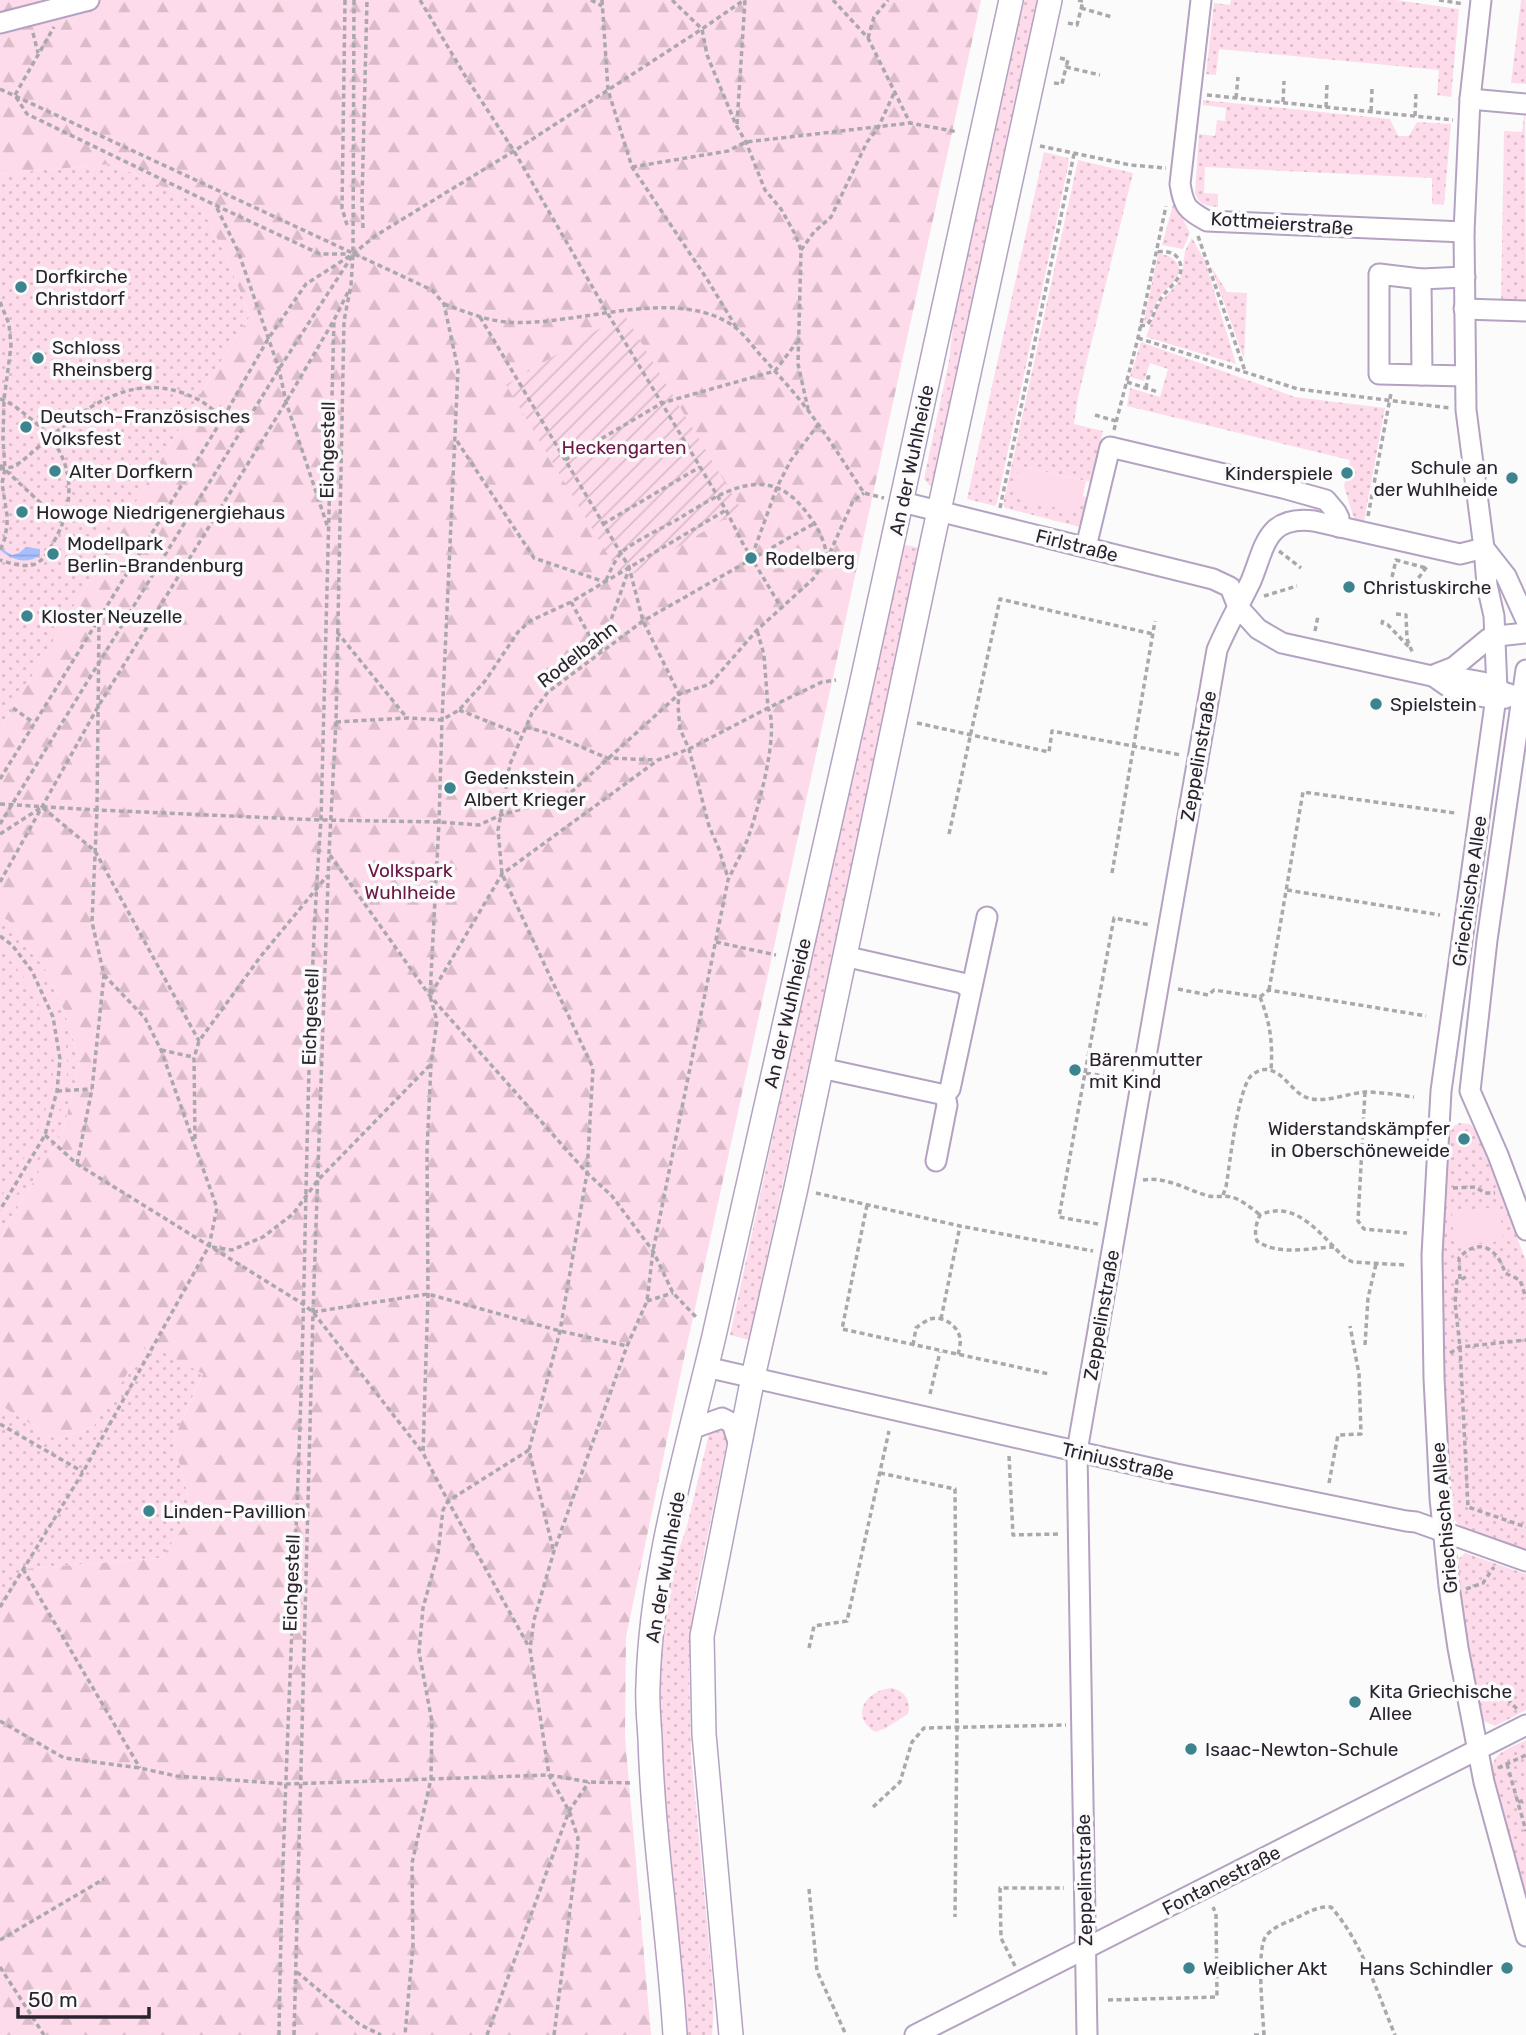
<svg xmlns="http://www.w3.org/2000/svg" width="1526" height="2035" font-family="Rubik,sans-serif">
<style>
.grass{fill:url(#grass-dots)}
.forest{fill:url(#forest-firs)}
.garden{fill:url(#garden-furrows)}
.pitch{fill:#fedbea}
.water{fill:url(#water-rules)}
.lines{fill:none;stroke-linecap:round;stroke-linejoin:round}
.minor-casing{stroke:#b3a2c1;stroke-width:23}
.major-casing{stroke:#b3a2c1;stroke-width:26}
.path{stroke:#aba8ad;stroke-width:3.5;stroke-dasharray:5 3.5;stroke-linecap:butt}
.minor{stroke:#fff;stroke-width:19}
.major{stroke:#fff;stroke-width:23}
.poi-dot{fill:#3e848e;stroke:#fbfbfb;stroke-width:2.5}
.labels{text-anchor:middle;stroke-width:7;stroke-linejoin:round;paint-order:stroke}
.street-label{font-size:19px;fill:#2a232f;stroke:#fbfbfb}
.poi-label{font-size:19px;fill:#2a232f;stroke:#fbfbfb;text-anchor:start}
.park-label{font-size:19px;fill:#691845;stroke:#fbfbfb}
</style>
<defs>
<pattern id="grass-dots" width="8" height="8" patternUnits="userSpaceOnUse" patternTransform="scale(1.75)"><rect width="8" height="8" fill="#fedbea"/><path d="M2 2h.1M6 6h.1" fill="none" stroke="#dabcc9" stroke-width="1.8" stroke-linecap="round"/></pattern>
<pattern id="forest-firs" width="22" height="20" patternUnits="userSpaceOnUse" patternTransform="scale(1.75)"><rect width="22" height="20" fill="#fedbea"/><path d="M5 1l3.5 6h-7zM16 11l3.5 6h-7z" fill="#dabcc9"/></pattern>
<pattern id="garden-furrows" width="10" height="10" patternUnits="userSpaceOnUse" patternTransform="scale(1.75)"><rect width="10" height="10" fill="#fedbea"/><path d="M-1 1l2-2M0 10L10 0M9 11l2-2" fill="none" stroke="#dabcc9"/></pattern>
<pattern id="water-rules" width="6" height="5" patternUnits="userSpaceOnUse" patternTransform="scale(1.75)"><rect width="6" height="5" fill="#a8bffe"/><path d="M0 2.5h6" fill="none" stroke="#91a4da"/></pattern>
</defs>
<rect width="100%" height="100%" fill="#fbfbfb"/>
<g class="grass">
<path d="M1020,0H1041L935,484L930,486L924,479L925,474L949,361L958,280Z"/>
<path d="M1231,0H1396L1459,9L1451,97L1437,95L1439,70L1219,49L1216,75L1206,74L1214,3L1230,5Z"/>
<path d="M1521,0H1526V84L1511,83Z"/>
<path d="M1203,100L1390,119L1398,136H1409L1417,122L1451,124L1444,205L1432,204V178L1205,167L1204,193L1218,194V207C1206,206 1199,205 1195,193L1199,134L1215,136L1217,120L1225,121L1226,108L1203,105Z"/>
<path d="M1525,109L1526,305L1501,304L1504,131L1522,132Z"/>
<path d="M1044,152L1068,158L1069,162L997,503L995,506L967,499Z"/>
<path d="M1078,160L1133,173L1078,397L1074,424L1103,431L1091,482L1019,466L1078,513L1083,496L1088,498L1080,527L1005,508L1003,505Z"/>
<path d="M112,164L199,203L226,256L250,316L197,399L0,730V174Z"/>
<path d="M1174,201L1190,233L1183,249L1162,245Z"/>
<path d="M1192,238L1205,261L1236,364L1146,337L1157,306L1177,284L1182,274L1185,251Z"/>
<path d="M1158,254C1172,254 1185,265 1176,279C1172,285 1165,289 1161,295C1156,302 1153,312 1149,320L1146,323L1144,321Z"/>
<path d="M1211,266L1227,292L1247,293L1244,359Z"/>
<path d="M1141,342L1295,397L1385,408L1364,521L1354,519L1344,486L1350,460L1127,406L1130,388L1160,397L1168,369L1150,363L1144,381L1130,377Z"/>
<path d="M901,544L920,548L749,1340L730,1335Z"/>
<path d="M0,916L9,921L47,972L64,1010L80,1062L63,1131L0,1238Z"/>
<path d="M1460,1123L1470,1124L1477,1132L1526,1261V1549L1459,1525L1450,1514L1441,1363L1442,1226L1448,1136L1454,1126Z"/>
<path d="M147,1343L203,1373L173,1440L193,1514L161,1558L23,1569L0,1607V1405L57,1440L93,1427Z"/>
<path d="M721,1426L726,1430L727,1441L696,1592L689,1664L691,1753L712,1976C714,1996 714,2015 712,2035H687L667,1869L656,1683L669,1578L687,1526L710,1429Z"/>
<path d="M1465,1553L1526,1574V1710L1495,1726L1481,1720L1473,1680L1454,1563Z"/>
<path d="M892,1688C906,1692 911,1701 908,1714L886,1728L875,1732C849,1715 866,1690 892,1688Z"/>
<path d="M1526,1740V1904L1492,1767C1495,1751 1513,1747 1526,1740Z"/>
</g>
<path class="forest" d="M0,0H981L680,1377L626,1637L625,1737L651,2035H0V1607L23,1569L161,1558L193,1514L173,1440L203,1374L147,1343L93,1427L57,1440L0,1405V1238L63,1131L80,1062L64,1010L47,972L9,921L0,916V730L197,399L250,316L226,256L199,203L112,164L0,174Z"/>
<path class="garden" d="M624,314L741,509L623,580L506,385Z"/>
<g class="pitch">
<path d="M1019,466L1086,481L1079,513L1012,497Z"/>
<path d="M0,928C21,945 36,966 48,991C95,1084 47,1143 0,1222V1199L36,1138L51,1093L54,1062L46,1019L27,981L0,948Z"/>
<path d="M1500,1207L1503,1241L1454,1245L1452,1211Z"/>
</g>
<path class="water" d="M26,547L40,549V555C27,565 12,560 0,550V548L12,555L19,553Z"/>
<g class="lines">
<g class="minor-casing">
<g id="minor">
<path d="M1201,0L1180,184C1184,207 1186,209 1207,221L1464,232"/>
<path d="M1481,0L1470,99L1464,232L1466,410L1484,548L1487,585L1494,616L1497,690L1441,1091L1432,1255L1434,1378L1440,1498L1449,1586L1458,1648L1484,1782L1526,1936"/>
<path d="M0,23L89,0"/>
<path d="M1470,99L1526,104"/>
<path d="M1465,277L1421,279L1422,375L1465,376"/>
<path d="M1421,279L1379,274V374L1422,375"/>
<path d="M1464,309L1526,311"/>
<path d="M902,502L1213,579L1230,587L1238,607L1258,629L1282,643L1432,676L1460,678L1482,682L1497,690L1521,698"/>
<path d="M1086,547L1110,447L1283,488L1326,500L1336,512L1339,518V527"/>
<path d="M1484,548L1506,576L1526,620"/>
<path d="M1526,670L1487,940L1470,1091L1498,1155L1526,1230"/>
<path d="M1436,674L1454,667L1488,639L1497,636L1526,633"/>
<path d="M1433,676L1456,692L1496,699L1506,698"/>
<path d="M844,956L962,983L970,989"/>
<path d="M821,1068L945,1095"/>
<path d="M936,1161L947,1105L945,1095L950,1089L987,917"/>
<path d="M706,1367L1176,1474L1406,1521L1416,1522L1526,1561"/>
<path d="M691,1429L722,1418L732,1423L739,1445"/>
<path d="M915,2035L1526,1725"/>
<path d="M1087,2035L1077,1451L1217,650C1227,626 1240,604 1251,581C1265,547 1266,515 1314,521L1460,554L1484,548"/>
</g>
</g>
<g class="major-casing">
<g id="major">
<path d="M675,2035C669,1936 653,1838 650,1738C649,1721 647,1703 648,1685C651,1568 687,1450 714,1336L860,690L1011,0"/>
<path d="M731,2035L704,1734L702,1636L753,1377L796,1188L932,543L1050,0"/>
</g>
</g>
<g class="path">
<path d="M345,0L342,208L347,225"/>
<path d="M420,0L464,74L514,151L608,314L726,510L742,542L782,609"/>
<path d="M591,0L602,6"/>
<path d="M602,0L608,90L632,167L707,279L736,327"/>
<path d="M672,0L702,29L707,55L736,125L746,142L765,190L781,209L795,234L801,250L798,364L808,409"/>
<path d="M833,0L868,38L910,123"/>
<path d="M1439,0L1464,4"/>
<path d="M1081,8L1112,17"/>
<path d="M1068,23L1077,25L1083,1L1076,0"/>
<path d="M33,33L38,53"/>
<path d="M868,38L874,17L888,0"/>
<path d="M1060,58L1068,60L1066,67"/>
<path d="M1054,83L1062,84L1066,67L1100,75"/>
<path d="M0,89L432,290L444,304L458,369L442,720L439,822L430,996L437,1021L431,1064L427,1151L428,1294L423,1453L448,1501L443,1510L438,1553L423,1608L419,1652L432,1722L431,1779L412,1863L413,1945L405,2035"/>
<path d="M15,95L54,27"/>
<path d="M1207,95L1453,120"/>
<path d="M16,97L27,114L217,206L320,254H349"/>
<path d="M1236,98L1238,77"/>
<path d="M1283,102L1284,81"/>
<path d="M1326,107L1327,85"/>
<path d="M1371,111L1372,89"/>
<path d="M1415,116L1416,93"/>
<path d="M737,124L745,0"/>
<path d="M1040,146L1130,165L1166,168"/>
<path d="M632,167L728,151L746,142L910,123L958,132"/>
<path d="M217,208L238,251L279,369L286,402L328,528"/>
<path d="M363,228L362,200L367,0"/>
<path d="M1198,236L1245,371"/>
<path d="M801,250L814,232L831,217L867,142L878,128L895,91"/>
<path d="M0,302L9,324L11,346L4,400L3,439L5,469L2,483L7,515V525L5,538L0,551"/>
<path d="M444,304C464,311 484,320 506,322C575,328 677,283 736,328C747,337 755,350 765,360C780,377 796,394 810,413C829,438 846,466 864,493L884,498"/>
<path d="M480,317L629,567L643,621L679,694L678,706L680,729L689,749L709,826L719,849L728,878"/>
<path d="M1140,326L1147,325C1154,317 1155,308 1160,300C1168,286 1190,276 1177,257C1172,251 1164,251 1156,252"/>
<path d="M1138,338L1298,389L1450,408"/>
<path d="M1127,382L1158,392"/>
<path d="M1146,388L1148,377H1151"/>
<path d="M0,399C10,402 19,409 27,416C72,448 81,495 53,543C49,551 42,563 32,565C22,567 9,563 0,560"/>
<path d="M1095,415L1116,421"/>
<path d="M1114,430L1138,338L1166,206"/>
<path d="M457,441L534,558L605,582"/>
<path d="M565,460L662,403L775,371L797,342"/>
<path d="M0,465L62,523"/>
<path d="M0,469L12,467L21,462C71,420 126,363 197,399C206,403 215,412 223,418"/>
<path d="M1000,508L1074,154"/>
<path d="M1368,516L1391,393"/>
<path d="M603,524L700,467"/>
<path d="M1279,551L1301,568"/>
<path d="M752,556L777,487L791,460L818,425"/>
<path d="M1392,577L1396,560L1426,568"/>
<path d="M606,580C610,572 615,559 622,552C634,541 663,528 678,519C718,495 765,461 803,508C815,522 823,536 827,555"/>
<path d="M1402,589L1411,592L1414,584L1428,565"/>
<path d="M1264,596L1297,586"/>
<path d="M571,602L599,653"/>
<path d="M1396,614L1406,615L1407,639L1413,654"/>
<path d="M1383,620L1382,623L1388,625L1409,647"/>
<path d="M1315,631L1318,616"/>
<path d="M337,632L407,718"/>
<path d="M600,651L629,569"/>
<path d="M13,708L34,723"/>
<path d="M459,710L522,735"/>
<path d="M336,722L407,718L442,720L459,710L485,681L518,632L530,621L571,602L726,510"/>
<path d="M917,723L1049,752L1052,731L1181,755"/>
<path d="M526,727L551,734L607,758L656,760"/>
<path d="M0,779L223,418L268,339L306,284L353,254L375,236L514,151L702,29L744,0"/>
<path d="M0,804L97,810L321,820L439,822L479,825L501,815L567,796L679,694L710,684L757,630L813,579L828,557L853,501L864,493"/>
<path d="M0,824L279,369L352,256"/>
<path d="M0,834L42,807L95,851L199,1041"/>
<path d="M949,834L1000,599L1153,634"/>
<path d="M330,855L430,996L587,1173L612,1196L653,1251L673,1293L696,1317"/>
<path d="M1112,873L1155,621"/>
<path d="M0,882L99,705L286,402L334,320L349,290"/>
<path d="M1287,890L1440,915"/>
<path d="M0,936L12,945L32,971L53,1017L60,1059L57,1091L45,1135L0,1210"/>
<path d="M716,942L776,955"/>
<path d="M1178,989L1208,995L1214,990L1260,997L1269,990L1426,1016"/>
<path d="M1269,990L1303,792L1455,813"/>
<path d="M431,994L502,874L658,760L689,749L768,708L822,682L836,680"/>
<path d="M1260,997C1270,1022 1273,1043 1271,1070"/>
<path d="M161,1050L193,1057"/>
<path d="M1085,1073L1114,918L1150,925"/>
<path d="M57,1091L92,1089"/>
<path d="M1365,1092L1358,1221L1364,1229L1407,1233"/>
<path d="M45,1135L77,1164L303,1304L313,1312L423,1453"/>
<path d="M195,1139L194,1058L199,1041L261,956L327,876"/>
<path d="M77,1164L92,1089L104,975L92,922L97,810L99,622"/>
<path d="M1143,1180C1167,1176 1186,1190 1209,1196C1218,1198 1227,1194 1237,1199C1245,1203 1253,1209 1260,1215"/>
<path d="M1453,1188L1475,1187L1485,1193H1495"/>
<path d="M816,1193L960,1226L1093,1251"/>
<path d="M1223,1195L1226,1187C1230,1163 1237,1095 1250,1077C1255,1072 1262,1068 1269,1070C1287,1074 1293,1096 1312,1099C1327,1102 1350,1093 1365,1092C1381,1092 1398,1095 1414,1097"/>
<path d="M867,1205L842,1329L1049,1374"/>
<path d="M1098,1224L1059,1217L1085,1073L1123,1079"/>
<path d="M212,1247L232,1250L263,1237L293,1214L318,1180L431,1064"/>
<path d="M1334,1247C1310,1248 1278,1256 1257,1241C1254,1232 1256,1224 1260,1215C1297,1198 1322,1237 1346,1259L1353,1262L1406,1265"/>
<path d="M1466,1277L1457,1281L1455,1303L1460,1347L1468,1507L1526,1527"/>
<path d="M1460,1279L1459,1258C1479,1236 1498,1249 1505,1273L1520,1280L1526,1298"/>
<path d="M647,1301L673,1293"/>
<path d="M313,1312L428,1294L560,1331L627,1346"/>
<path d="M941,1319L960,1226"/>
<path d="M913,1345L916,1328C920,1325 925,1321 930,1319C943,1315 958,1326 960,1338C961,1343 959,1350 958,1355"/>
<path d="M1365,1345L1368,1298L1376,1264"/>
<path d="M1450,1353L1460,1347L1526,1340"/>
<path d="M930,1394L940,1352"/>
<path d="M0,1424L83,1472"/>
<path d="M529,1450L448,1501L529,1647"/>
<path d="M1009,1456L1013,1535L1059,1534"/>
<path d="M880,1473L955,1489L957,1727L955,1917"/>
<path d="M1329,1483L1338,1435L1361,1434L1359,1374L1350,1326"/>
<path d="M553,1549L529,1450L560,1331L587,1173L593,1068L502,874L498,830L510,764L532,713L548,692L643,621L815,523"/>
<path d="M23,1569L140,1768"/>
<path d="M1466,1589L1483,1583L1494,1567"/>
<path d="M0,1607L83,1472L209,1246L217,1208L161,1050L145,1018L104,975"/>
<path d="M809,1648L814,1626L847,1621L889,1431"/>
<path d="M1484,1691L1503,1695L1518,1710"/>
<path d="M0,1721L64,1758L140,1768L176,1776L287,1784L549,1775L589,1782L633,1783"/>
<path d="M1507,1764L1526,1831"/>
<path d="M1498,1768L1526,1755"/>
<path d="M1518,1802L1526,1800"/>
<path d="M873,1807L900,1782L912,1742L924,1728L1066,1725"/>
<path d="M809,1889L817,1971L846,2035"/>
<path d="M0,1940L104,1879"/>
<path d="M1015,1966L1001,1938L1000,1888H1064"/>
<path d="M0,1967L44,2035"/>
<path d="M297,1972L359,2024L381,2035"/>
<path d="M1108,2000L1217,1997L1216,1914L1213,1907"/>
<path d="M279,2035C282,1821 294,1608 301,1394C307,1203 307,1011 321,820L334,320"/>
<path d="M294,2035L313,1312L329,853L336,722L344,321L351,285L353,254L354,0"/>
<path d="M487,2035L569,1811L589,1782"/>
<path d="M554,2035L577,1854L578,1838L569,1811L549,1775L530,1649L534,1620L554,1551L627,1346L647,1301L653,1251L728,880C735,865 744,850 749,835C758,809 780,731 768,708L764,655L757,630"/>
<path d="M1254,2035H1264"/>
<path d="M1264,2035C1263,2016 1256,1949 1266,1936C1273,1927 1285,1923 1294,1919C1307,1913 1317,1906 1331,1907C1362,1942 1377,1992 1395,2035"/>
</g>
<use href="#minor" class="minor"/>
<use href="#major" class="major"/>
</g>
<g class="poi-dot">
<circle cx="21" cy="287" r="7"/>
<circle cx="38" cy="358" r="7"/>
<circle cx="26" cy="427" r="7"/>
<circle cx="55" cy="471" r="7"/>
<circle cx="1347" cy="473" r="7"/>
<circle cx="1512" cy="478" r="7"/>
<circle cx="22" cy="512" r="7"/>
<circle cx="53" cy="554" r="7"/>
<circle cx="751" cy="558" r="7"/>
<circle cx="1349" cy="587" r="7"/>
<circle cx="27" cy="616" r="7"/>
<circle cx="1376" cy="704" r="7"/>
<circle cx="450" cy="788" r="7"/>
<circle cx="1075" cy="1070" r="7"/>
<circle cx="1464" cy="1139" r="7"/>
<circle cx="149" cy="1511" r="7"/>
<circle cx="1355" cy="1702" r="7"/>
<circle cx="1191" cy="1749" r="7"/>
<circle cx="1189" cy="1968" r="7"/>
<circle cx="1507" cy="1968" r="7"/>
</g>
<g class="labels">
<g class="street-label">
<text transform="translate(1282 223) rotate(4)" y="7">Kottmeierstraße</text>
<text transform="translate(327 450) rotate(-89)" y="7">Eichgestell</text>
<text transform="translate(911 460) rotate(-78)" y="7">An der Wuhlheide</text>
<text transform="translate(1077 545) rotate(14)" y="7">Firlstraße</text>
<text transform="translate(577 654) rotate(-38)" y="7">Rodelbahn</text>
<text transform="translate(1198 756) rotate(-80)" y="7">Zeppelinstraße</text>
<text transform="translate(1469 891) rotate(-82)" y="7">Griechische Allee</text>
<text transform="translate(787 1013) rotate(-77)" y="7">An der Wuhlheide</text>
<text transform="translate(310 1017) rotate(-88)" y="7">Eichgestell</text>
<text transform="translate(1101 1315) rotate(-80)" y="7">Zeppelinstraße</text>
<text transform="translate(1118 1461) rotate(13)" y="7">Triniusstraße</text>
<text transform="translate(1444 1518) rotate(-95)" y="7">Griechische Allee</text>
<text transform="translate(665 1567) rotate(-80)" y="7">An der Wuhlheide</text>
<text transform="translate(291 1583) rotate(-88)" y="7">Eichgestell</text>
<text transform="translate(1084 1880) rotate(-91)" y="7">Zeppelinstraße</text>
<text transform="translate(1221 1880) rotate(-27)" y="7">Fontanestraße</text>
</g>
<g class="poi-label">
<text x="35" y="283">Dorfkirche<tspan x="35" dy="22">Christdorf</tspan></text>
<text x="52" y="354">Schloss<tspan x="52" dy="22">Rheinsberg</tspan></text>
<text x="40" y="423">Deutsch-Französisches<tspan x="40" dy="22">Volksfest</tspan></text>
<text x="1498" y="474" text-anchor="end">Schule an<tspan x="1498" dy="22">der Wuhlheide</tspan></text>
<text x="69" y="478">Alter Dorfkern</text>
<text x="1333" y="480" text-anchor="end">Kinderspiele</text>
<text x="36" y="519">Howoge Niedrigenergiehaus</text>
<text x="67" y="550">Modellpark<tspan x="67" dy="22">Berlin-Brandenburg</tspan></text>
<text x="765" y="565">Rodelberg</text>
<text x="1363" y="594">Christuskirche</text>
<text x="41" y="623">Kloster Neuzelle</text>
<text x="1390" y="711">Spielstein</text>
<text x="464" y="784">Gedenkstein<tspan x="464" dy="22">Albert Krieger</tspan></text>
<text x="1089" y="1066">Bärenmutter<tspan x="1089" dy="22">mit Kind</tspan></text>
<text x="1450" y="1135" text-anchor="end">Widerstandskämpfer<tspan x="1450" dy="22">in Oberschöneweide</tspan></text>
<text x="163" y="1518">Linden-Pavillion</text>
<text x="1369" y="1698">Kita Griechische<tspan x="1369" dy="22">Allee</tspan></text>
<text x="1205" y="1756">Isaac-Newton-Schule</text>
<text x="1203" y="1975">Weiblicher Akt</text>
<text x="1493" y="1975" text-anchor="end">Hans Schindler</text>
</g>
<g class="park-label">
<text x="624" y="454">Heckengarten</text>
<text x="410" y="877">Volkspark<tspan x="410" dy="22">Wuhlheide</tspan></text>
</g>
</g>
<path d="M18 2007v10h131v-10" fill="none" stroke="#2a232f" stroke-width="3.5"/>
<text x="28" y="2007" font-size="21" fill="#2a232f" stroke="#fbfbfb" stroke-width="5" paint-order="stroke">50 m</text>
</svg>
